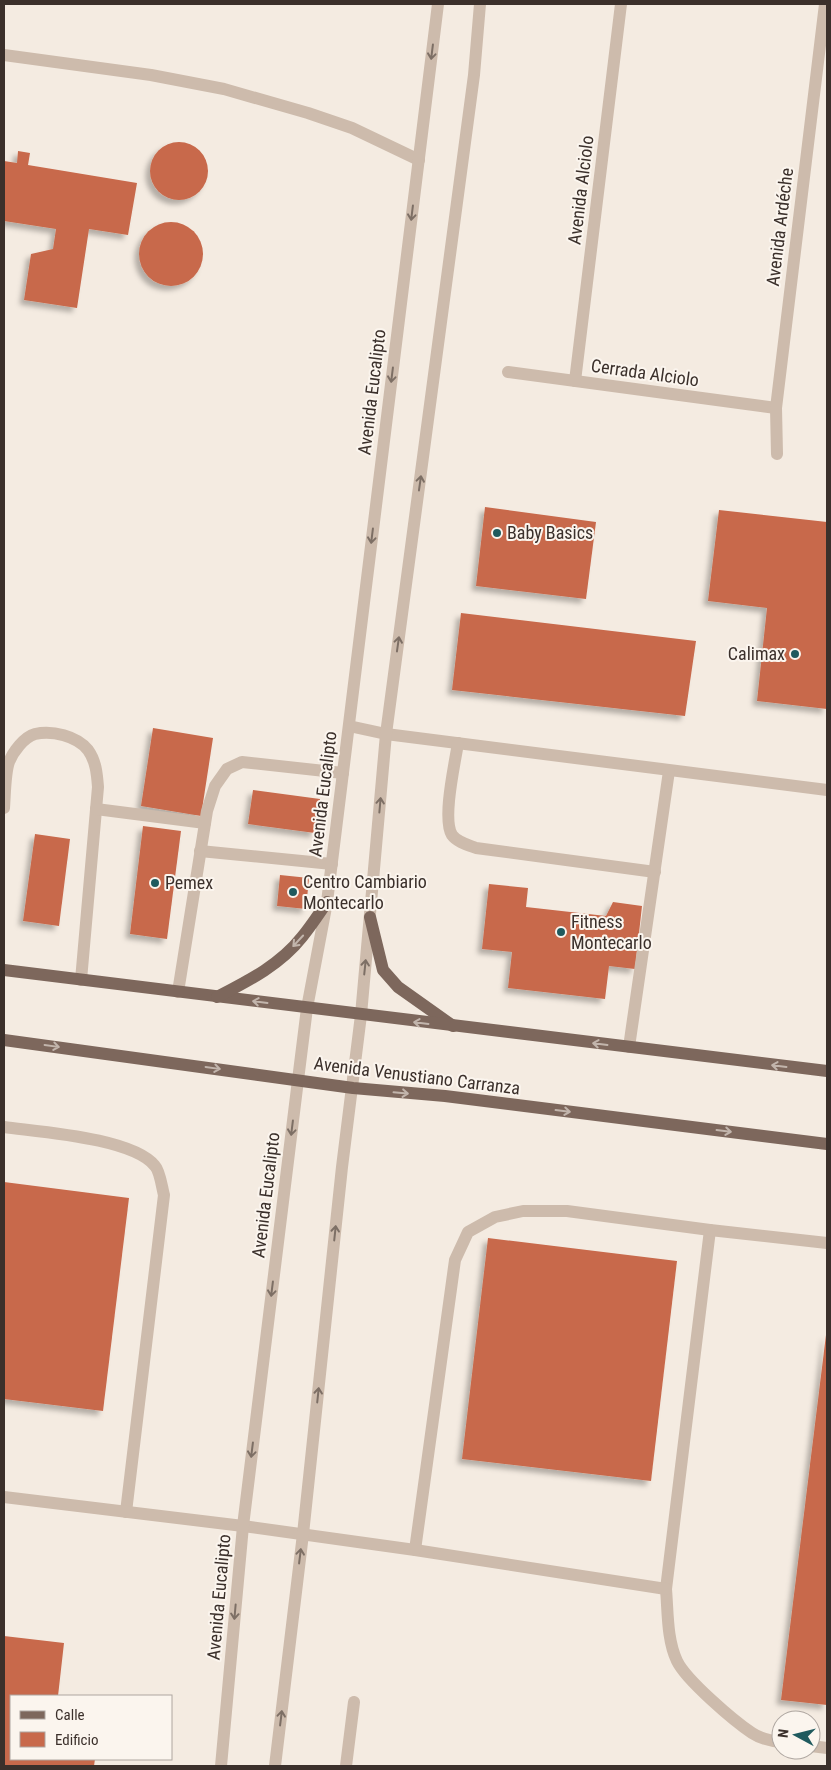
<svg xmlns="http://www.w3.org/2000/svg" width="831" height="1770" font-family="'Roboto Condensed',sans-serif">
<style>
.building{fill:#c8694b;filter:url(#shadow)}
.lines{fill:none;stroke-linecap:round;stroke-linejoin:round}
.minor{stroke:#cdbbac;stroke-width:12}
.major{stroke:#7d675c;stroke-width:12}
.oneway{stroke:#7d6f65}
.oneway2{stroke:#c2b5ac}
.poi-dot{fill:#1f5a5e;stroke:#fbf5ee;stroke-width:2}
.labels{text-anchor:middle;stroke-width:4;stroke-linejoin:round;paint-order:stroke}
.street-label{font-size:18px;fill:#3b302b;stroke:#fbf5ee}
.poi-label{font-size:18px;fill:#3b302b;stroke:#fbf5ee;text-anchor:start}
</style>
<defs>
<filter id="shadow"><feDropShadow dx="-4.5" dy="4.5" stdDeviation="2.5" flood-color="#0004"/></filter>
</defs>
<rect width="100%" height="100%" fill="#f4ebe1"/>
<g class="building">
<circle cx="179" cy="171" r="29"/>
<path d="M18,151L30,153L28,165L137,183L128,235L89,229L77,308L24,300L31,254L53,249L56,229L4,221V161L17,163Z"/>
<circle cx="171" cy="254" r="32"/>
<path d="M485,507L596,522L586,599L476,586Z"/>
<path d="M719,510L827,522V709L757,701L767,608L708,601Z"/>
<path d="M461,613L696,641L685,716L452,690Z"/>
<path d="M153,728L213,738L201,816L141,806Z"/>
<path d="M253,790L320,799L315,833L248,824Z"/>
<path d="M143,826L181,831L167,939L130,934Z"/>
<path d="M35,834L70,839L59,926L23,921Z"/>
<path d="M280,875L309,878L306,909L277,906Z"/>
<path d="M489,884L528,888L526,907L606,916L613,902L642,906L635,969L609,966L605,999L508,988L512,952L482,949Z"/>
<path d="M4,1182L129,1198L103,1411L4,1399Z"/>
<path d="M488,1238L677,1261L651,1481L462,1459Z"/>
<path d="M826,1335L827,1336V1705L781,1700Z"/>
<path d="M4,1636L64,1643L58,1696H11V1759H95L94,1766H4Z"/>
</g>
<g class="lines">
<g class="minor">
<path d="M4,55L151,75L224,89L308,113L352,128L419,160"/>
<path d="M508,372L776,408"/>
<path d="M575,381L621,4"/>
<path d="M777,454L776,408L825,4"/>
<path d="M349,726L386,734L827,790"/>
<path d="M458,743C455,763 442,819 452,835C457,842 468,845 476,848L655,872"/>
<path d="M4,808C5,795 5,773 9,762C13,752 24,737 35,734C52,730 77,736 88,750C96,761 97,774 98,787L81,980"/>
<path d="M96,809L205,823"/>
<path d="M200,851L332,864"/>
<path d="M178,992L207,811L215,786L227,769L242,762L343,773"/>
<path d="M629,1047L669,771"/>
<path d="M4,1127C40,1132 133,1138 155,1166C160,1171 162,1188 164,1195L126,1512"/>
<path d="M710,1230L666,1589C668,1613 667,1640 677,1661C686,1680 734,1721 752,1733C761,1739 770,1741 781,1742"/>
<path d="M4,1497L243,1526L415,1550L666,1589"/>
<path d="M415,1550L455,1260L468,1232L495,1217L523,1211H567L710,1230L827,1243"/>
<path d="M811,1746L827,1748"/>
<path d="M221,1766L243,1526L298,1080L307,1008L327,902L438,4"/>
<path d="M275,1766L303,1534L342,1167L361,1015L386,734L474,75L480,4"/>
<path d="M346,1766L354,1702"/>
</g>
<g class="major">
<path d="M370,917L383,970L398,987L453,1026"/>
<path d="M4,970L827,1071"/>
<path d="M217,997C248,981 280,965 302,937C311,926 319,914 327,902"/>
<path d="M4,1040L353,1088L445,1096L827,1144"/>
</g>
</g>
<defs><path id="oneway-shaft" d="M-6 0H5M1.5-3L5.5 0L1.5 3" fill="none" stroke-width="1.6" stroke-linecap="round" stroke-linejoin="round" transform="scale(1.25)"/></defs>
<g class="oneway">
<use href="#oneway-shaft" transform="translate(432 52) rotate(97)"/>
<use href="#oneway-shaft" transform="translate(412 213) rotate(97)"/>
<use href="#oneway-shaft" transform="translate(392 375) rotate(97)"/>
<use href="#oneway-shaft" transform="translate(420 483) rotate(-82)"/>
<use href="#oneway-shaft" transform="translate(372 536) rotate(97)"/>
<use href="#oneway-shaft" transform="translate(398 644) rotate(-82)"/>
<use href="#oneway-shaft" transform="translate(380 805) rotate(-85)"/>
<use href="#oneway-shaft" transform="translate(365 967) rotate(-84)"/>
<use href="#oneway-shaft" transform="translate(292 1128) rotate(97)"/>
<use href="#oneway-shaft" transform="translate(335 1233) rotate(-84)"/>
<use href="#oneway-shaft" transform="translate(272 1289) rotate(97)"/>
<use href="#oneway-shaft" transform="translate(318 1395) rotate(-84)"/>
<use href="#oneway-shaft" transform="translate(252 1450) rotate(97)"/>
<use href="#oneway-shaft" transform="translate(300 1556) rotate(-83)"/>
<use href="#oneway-shaft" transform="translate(235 1612) rotate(95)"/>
<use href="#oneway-shaft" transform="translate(281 1718) rotate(-83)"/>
</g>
<g class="oneway2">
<use href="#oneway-shaft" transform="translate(298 941) rotate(133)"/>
<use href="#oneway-shaft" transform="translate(260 1002) rotate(-173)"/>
<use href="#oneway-shaft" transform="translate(421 1023) rotate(-173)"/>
<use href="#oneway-shaft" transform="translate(600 1044) rotate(-173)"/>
<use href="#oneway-shaft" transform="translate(52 1046) rotate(8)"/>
<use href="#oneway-shaft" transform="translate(779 1066) rotate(-173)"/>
<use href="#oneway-shaft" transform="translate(213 1068) rotate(8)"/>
<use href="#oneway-shaft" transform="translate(401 1093) rotate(5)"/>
<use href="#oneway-shaft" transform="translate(563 1111) rotate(7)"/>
<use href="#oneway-shaft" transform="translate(724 1131) rotate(7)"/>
</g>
<g class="poi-dot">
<circle cx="497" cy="533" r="5"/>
<circle cx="795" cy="654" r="5"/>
<circle cx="155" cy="883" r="5"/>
<circle cx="293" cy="892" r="5"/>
<circle cx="561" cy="932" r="5"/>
</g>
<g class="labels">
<g class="street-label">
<text transform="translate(581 190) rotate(-83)" y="6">Avenida Alciolo</text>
<text transform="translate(780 227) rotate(-83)" y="6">Avenida Ardéche</text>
<text transform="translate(645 373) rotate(8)" y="6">Cerrada Alciolo</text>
<text transform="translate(372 392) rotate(-83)" y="6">Avenida Eucalipto</text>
<text transform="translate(323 794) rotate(-83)" y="6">Avenida Eucalipto</text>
<text transform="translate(417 1076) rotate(7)" y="6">Avenida Venustiano Carranza</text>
<text transform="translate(266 1195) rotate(-83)" y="6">Avenida Eucalipto</text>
<text transform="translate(219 1597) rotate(-85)" y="6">Avenida Eucalipto</text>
</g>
<g class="poi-label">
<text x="507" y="539">Baby Basics</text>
<text x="785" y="660" text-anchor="end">Calimax</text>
<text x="303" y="888">Centro Cambiario<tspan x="303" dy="21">Montecarlo</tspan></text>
<text x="165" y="889">Pemex</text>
<text x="571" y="928">Fitness<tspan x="571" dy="21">Montecarlo</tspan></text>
</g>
</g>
<rect width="831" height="1770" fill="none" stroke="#3b302b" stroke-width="10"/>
<rect x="10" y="1695" width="162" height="65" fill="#fbf5ee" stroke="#aea6a0"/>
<rect x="20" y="1711" width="25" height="8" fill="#7d675c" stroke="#aea6a0"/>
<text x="55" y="1720" font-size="15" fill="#3b302b">Calle</text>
<rect x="20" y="1732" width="25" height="15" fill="#c8694b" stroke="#aea6a0"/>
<text x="55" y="1745" font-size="15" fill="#3b302b">Edificio</text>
<g transform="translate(796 1735) rotate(277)"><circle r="24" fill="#fbf5ee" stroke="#aea6a0"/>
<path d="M0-4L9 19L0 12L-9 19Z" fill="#1f5a5e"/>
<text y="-8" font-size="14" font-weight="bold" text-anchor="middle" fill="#3b302b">N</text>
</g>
</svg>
